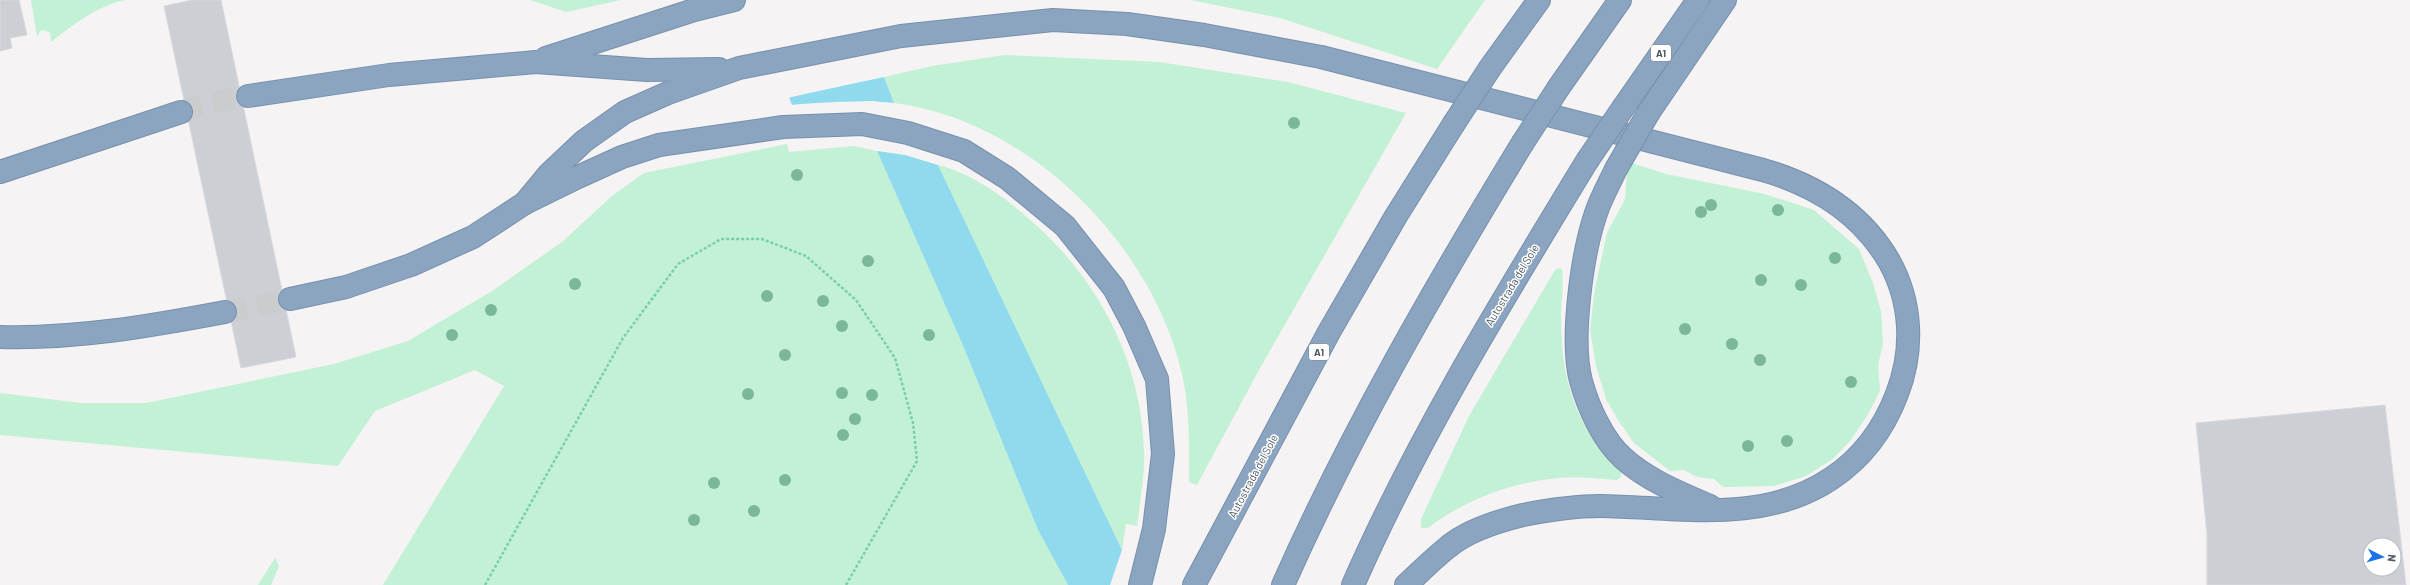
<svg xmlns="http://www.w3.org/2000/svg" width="2410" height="585" font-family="Barlow,sans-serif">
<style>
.green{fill:#c3f1d5}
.water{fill:#90daee}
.pier{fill:#f5f3f3}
.building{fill:#cdcfd5;stroke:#d7d9de;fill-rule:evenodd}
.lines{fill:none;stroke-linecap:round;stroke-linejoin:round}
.highway-tunnel{stroke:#caccce;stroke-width:22;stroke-dasharray:22 11;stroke-linecap:butt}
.highway-casing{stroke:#7690ad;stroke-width:24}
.path{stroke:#7ad0a6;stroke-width:2.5;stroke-dasharray:3 2;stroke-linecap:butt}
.highway{stroke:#8ba5c1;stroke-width:22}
.highway-bridge-casing{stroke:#7690ad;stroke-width:24;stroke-linecap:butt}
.highway-bridge{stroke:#8ba5c1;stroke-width:22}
.tree{fill:#7bb799}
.labels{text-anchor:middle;stroke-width:3;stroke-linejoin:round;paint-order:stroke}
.shield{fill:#fff;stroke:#808990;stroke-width:1}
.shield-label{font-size:10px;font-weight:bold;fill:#4a5661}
.street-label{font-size:11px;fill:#4a5661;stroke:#fff}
</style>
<rect width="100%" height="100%" fill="#f5f3f3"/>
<g class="green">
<path d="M31,0H125C97,6 74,24 51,42L50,32L41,30L37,37Z"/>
<path d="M530,0H621L566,12Z"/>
<path d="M1191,0H1485L1437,69L1280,18Z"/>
<path d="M1005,55L1159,62L1288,82L1406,113L1260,368L1197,485L1189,482C1189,446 1190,409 1182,374C1152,244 1029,120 894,103L884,77L932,66Z"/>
<path d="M787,144L789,152L854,146L877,151L964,348L1038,530L1068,585H383L504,386L475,370L375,411L338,466L0,435V393L81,403H146L334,364L408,341L492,291L562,242L612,196L644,173Z"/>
<path d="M1632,163L1666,174L1765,194L1814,210L1859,249L1873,283L1881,312L1883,343L1878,365L1880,391L1867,416L1851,440L1833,459L1806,476L1774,486L1723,487L1714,479L1697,477L1684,470L1670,471L1634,443L1618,420L1606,399L1596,366L1590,329L1595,288L1607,233L1625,199L1627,172Z"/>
<path d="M938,165C971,173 1003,196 1028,218C1097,277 1141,359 1144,450C1145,475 1140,501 1137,526L1126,524L1122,550Z"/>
<path d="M1559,268L1562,269C1564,286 1561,303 1561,320C1562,384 1575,425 1621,471V477L1617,480C1598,479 1578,476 1558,478C1513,482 1464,500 1428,528H1421V519L1469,416L1555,270Z"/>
<path d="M275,558L279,566L271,585H258Z"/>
</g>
<g class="water">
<path d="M884,77L894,103C860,100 826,102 792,105L789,97Z"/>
<path d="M877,151L905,155L938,165L1122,550L1110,585H1068L1038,530L964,348Z"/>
</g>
<g class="pier">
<path d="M883,75L886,76L787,98L789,95Z"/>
<path d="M873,101L896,104L894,105L873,103L833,104L792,107L790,105Z"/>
</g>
<g class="building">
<path d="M0,0H19L27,35L10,38L12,48L0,51Z"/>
<path d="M192,0H221L296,357L241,368L164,6Z"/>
<path d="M2385,405L2406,585H2207V534L2196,423ZM2370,545H2394V569H2370Z"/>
</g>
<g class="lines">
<g class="highway-tunnel">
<path d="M181,112L209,103L248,96"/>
<path d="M225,312L290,299"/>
</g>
<g class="highway-casing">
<g id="highway">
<path d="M546,58L694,10L734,0"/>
<path d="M1490,68L1539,0"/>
<path d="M1559,87L1620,0"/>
<path d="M248,96L389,75L536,62L647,70L719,69"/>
<path d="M1625,105L1698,0"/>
<path d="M1649,112L1725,0"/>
<path d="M1616,169C1609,184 1601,198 1596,213C1582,254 1570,340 1581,381C1588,407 1603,440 1623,458C1647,480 1680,493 1710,506"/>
<path d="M0,172L181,112"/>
<path d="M525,203L549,174L584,141L625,112L668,93L739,68L901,36L1053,20L1127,24L1204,35L1321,57L1763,170C1815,185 1861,213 1889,261C1912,302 1914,350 1897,394C1884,428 1862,458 1832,478C1763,525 1678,507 1600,506C1575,506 1548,510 1523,515C1498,521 1468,530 1448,547C1433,559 1420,572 1406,585"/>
<path d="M290,299L346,287L411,265L473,237L525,203L578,177L622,157L659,145L783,127L862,124L908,133L964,151L1007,178L1065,226L1114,288L1134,326L1157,379L1163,454L1154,529L1140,585"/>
<path d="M0,337C76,339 151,326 225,312"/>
<path d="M1194,585L1329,332L1396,216L1453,125"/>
<path d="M1283,585C1351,432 1435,287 1522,144"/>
<path d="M1353,585C1418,437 1503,299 1587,161"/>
</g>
</g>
<path class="path" d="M485,585L623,338L678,264L721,239H762L806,256L856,300L895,358L913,423L917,461L846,585"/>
<use href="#highway" class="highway"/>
<g class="highway-bridge-casing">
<g id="highway-bridge">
<path d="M1453,125L1490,68"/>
<path d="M1522,144L1559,87"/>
<path d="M1587,161L1625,105"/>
<path d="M1616,169L1649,112"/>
</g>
</g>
<use href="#highway-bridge" class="highway-bridge"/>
</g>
<g class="tree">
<circle cx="1294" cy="123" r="6"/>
<circle cx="797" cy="175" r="6"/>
<circle cx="1711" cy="205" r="6"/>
<circle cx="1778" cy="210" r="6"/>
<circle cx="1701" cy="212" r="6"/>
<circle cx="1835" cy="258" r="6"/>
<circle cx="868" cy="261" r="6"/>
<circle cx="1761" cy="280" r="6"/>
<circle cx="575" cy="284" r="6"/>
<circle cx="1801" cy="285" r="6"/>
<circle cx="767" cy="296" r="6"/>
<circle cx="823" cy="301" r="6"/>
<circle cx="491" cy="310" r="6"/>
<circle cx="842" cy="326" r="6"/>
<circle cx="1685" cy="329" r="6"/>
<circle cx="452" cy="335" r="6"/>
<circle cx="929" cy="335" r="6"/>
<circle cx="1732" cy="344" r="6"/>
<circle cx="785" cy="355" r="6"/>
<circle cx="1760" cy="360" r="6"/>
<circle cx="1851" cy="382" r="6"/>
<circle cx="842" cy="393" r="6"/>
<circle cx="748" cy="394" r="6"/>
<circle cx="872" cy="395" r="6"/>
<circle cx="855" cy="419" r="6"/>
<circle cx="843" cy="435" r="6"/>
<circle cx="1787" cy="441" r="6"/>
<circle cx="1748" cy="446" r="6"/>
<circle cx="785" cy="480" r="6"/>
<circle cx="714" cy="483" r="6"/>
<circle cx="754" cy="511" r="6"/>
<circle cx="694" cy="520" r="6"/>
</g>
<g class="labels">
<g class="shield">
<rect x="1651" y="45" width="20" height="16" rx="3"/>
<rect x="1309" y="344" width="20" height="16" rx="3"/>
</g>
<g class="shield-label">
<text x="1661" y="57">A1</text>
<text x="1319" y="356">A1</text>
</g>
<g class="street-label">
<text transform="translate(1512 285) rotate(-59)" y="4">Autostrada del Sole</text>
<text transform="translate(1253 476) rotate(-62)" y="4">Autostrada del Sole</text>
</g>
</g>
<g transform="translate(2382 557) rotate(96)"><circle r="19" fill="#ffffff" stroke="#b7bbc0"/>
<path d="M0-3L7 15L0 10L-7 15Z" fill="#1a73e8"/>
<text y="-6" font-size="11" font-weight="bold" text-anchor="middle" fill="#4a5661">N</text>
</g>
</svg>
